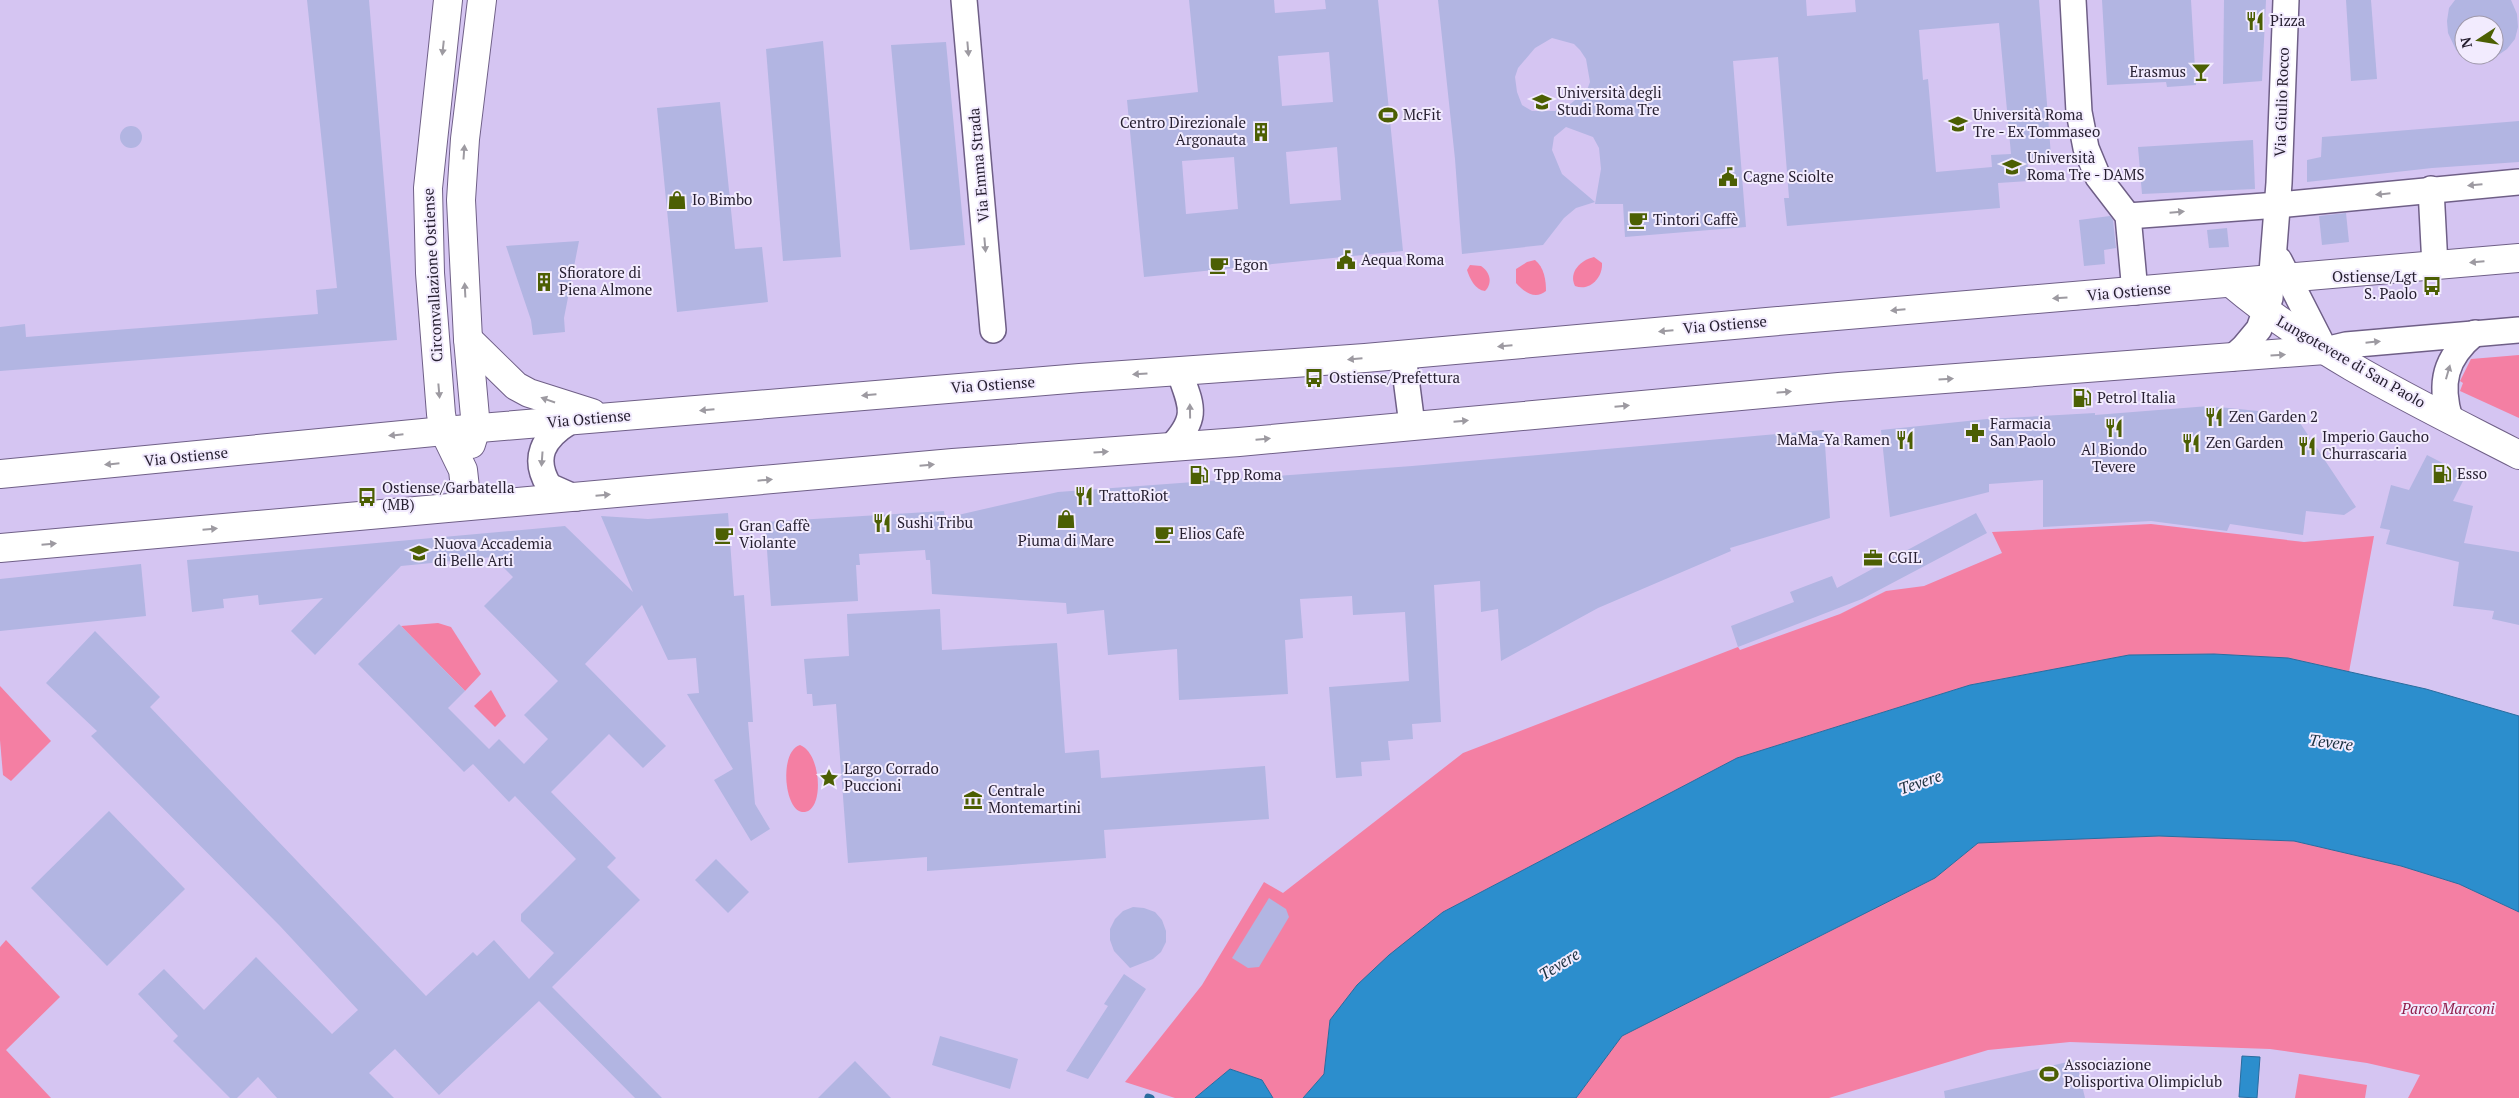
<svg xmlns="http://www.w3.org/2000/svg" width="2519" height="1098" font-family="'PT Serif',serif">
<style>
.green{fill:#f47fa3}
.water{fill:#2c8ecd;stroke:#2a6c9e}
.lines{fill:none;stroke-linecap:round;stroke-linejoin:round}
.stream{stroke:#2a6c9e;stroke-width:7}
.building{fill:#b2b5e2;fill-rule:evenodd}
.street-casing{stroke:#6f5f87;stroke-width:28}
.secondary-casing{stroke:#6f5f87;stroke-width:30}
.street{stroke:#fff;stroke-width:25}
.secondary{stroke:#fff;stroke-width:28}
.oneway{fill:#9d9aa1}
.labels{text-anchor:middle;stroke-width:4;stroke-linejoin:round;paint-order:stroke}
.poi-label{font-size:15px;fill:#251e2f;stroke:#f2ebfe;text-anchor:start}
.street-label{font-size:15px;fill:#251e2f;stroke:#f2ebfe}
.park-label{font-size:15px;font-style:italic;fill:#911e4c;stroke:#f2ebfe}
.water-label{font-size:16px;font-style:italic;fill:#1b303f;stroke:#f2ebfe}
</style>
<rect width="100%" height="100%" fill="#d5c5f2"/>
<g class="green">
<path d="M1594,257L1602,263C1603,277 1590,292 1575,286C1568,272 1581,260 1594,257Z"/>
<path d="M1535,260C1544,267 1546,280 1546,291C1535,300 1524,292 1516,283V269L1527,262Z"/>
<path d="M1470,265L1481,266C1490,272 1493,283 1485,291C1475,290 1470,279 1467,270Z"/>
<path d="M2519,355V418L2460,391L2463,383L2460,381L2471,359Z"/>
<path d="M2151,524L2304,542L2374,536L2349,672L2288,658L2214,654L2129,655L1970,685L1737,758L1443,912L1330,1020L1324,1074L1303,1098H1273L1262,1080L1230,1069L1195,1098H1175L1125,1082L1202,985L1264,882L1283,893L1463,753L1738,647L1740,650L1840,614L1886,591L1924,586L2002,553L1992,532Z"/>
<path d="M438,623L451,627L481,674L465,691L401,626Z"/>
<path d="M0,686L51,741L11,781L3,775L0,740Z"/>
<path d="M491,690L506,716L495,727L474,706Z"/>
<path d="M800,745C822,753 825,814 802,812C784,810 779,751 800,745Z"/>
<path d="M2159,836L2294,841L2401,866L2459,884L2519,912V1098H2408L2420,1075L2367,1063L2270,1049L2070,1042L1988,1050L1829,1098H1576L1622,1036L1935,878L1978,843Z"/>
<path d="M6,940L60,997L6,1050L51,1098H0V947Z"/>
<path d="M2299,1074L2367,1085L2365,1098H2295Z"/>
</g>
<g class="water">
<path d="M2214,654L2288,658L2426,689L2519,716V912L2459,884L2401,866L2294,841L2159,836L1978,843L1935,878L1622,1036L1576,1098H1303L1324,1074L1330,1020L1357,985L1389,955L1443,912L1737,758L1970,685L2129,655Z"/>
<path d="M2242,1056L2260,1057L2257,1098L2239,1097Z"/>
<path d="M1230,1069L1262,1080L1273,1098H1195Z"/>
</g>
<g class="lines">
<path class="stream" d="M1148,1097L1151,1098"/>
</g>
<g class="building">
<path d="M307,0H369L397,340L0,371V327L25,324L26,337L318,314L316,290L337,288Z"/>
<path d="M1189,0H1274L1275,13L1326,9L1325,0H1378L1403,251L1144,277L1127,100L1198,92ZM1329,52L1333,102L1282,106L1278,56ZM1337,147L1341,200L1290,204L1286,152ZM1234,157L1238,209L1186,214L1182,161Z"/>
<path d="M1438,0H1806L1807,16L1856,12L1855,0H2039L2051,156L2027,159L2029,181L1998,183L2000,208L1787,226L1784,198H1789L1778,57L1733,61L1746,227L1625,237L1623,204H1595L1601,169L1599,148L1593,137L1566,127L1554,137L1552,150L1562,174L1595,202L1576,208L1564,218L1543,245L1462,254L1455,159ZM1999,23L2011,154L1991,155L1992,167L1936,172L1928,79L1923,80L1919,30ZM1552,38L1574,44L1580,50L1586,59L1590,82L1587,90L1568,106L1555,111H1532L1522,105L1517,92L1515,77L1518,68L1535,48Z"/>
<path d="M2102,0H2191L2196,85L2167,87L2166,82L2107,85Z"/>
<path d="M2224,0H2266L2262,81L2223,84Z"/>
<path d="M2346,0H2371L2377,79L2351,81Z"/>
<path d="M2455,0H2511L2517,14L2518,27L2515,39L2507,49L2497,56L2485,59L2467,55H2494V25H2464V54L2456,50L2448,33L2447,21L2449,8Z"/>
<path d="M823,41L841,257L783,261L766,49Z"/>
<path d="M946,42L965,245L910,250L891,45Z"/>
<path d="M720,102L735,249L762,247L768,302L677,312L657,108Z"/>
<path d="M2519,121V162L2432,168L2307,182V160L2321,157L2322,137Z"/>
<circle cx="131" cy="137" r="11"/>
<path d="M2253,140L2255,189L2142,194L2138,147Z"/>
<path d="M2346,213L2349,242L2322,245L2319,216Z"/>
<path d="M2110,216L2113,220L2116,248L2104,250L2105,264L2084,266L2079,220Z"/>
<path d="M2227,228L2229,247L2209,248L2207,230Z"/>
<path d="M579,241L564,318L565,332L533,335L531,320L506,246Z"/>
<path d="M2209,406L2287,414L2300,423L2356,507L2344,515L2306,511L2303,535L2230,524L2227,531L2151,521L2043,527V480L1989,484V492L1890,517L1881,430L1987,419L2095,413V415Z"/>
<path d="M1824,430L1830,518L1730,548L1731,551L1598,608L1501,661L1498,609L1481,612L1480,581L1434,585L1441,722L1412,724L1413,739L1388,741L1390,760L1361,762L1362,776L1336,778L1329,687L1409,681L1405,612L1353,615L1352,596L1300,599L1303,638L1285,640L1288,694L1179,700L1177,649L1108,655L1104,610L1067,614L1066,603L932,594L930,560H926L925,550L859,554L860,565H856L858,601L771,606L765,522L944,511L945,518L1058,492L1412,466Z"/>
<path d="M2427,455L2466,475L2453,501L2473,506L2464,543L2519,552V625L2492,619L2494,611L2453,606L2459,562L2386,544L2390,530L2380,528L2391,485L2409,490Z"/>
<path d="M728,513L734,596L744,595L753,722H748L755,804L770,829L751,841L714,780L733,769L687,694L699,693L696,658L668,660L642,605L585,664L666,746L643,768L609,734L551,792L616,858L607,867L640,900L552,987L662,1098H635L539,1001L439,1095L395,1049L369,1073L394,1098H277L258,1077L237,1098H230L173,1041L178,1036L138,994L164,969L204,1010L256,957L332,1034L358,1010L280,926L91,736L97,731L46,683L95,631L160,697L150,707L426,996L473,952L477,956L494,940L529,979L554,953L521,921V914L576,859L515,796L509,802L473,764L464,772L358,664L399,624L465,691L448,708L489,749L499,739L524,764L548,739L524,715L558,681L484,606L513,577L493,557L401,566L315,655L291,631L323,598L259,605L258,595L223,599L224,608L192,612L187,560L565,526L633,592L601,516L648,519Z"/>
<path d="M1976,513L1987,533L1862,599L1738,647L1731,626L1794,602L1790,592L1832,576L1837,588Z"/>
<path d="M141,564L146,616L0,631V579Z"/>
<path d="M940,609L942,650L1057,643L1065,753L1099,750L1101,778L1265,766L1269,819L1104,830L1106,858L927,871V857L848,863L836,704L813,706L812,694H807L804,659L849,656L847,614Z"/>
<path d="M109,811L185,889L107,966L31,888Z"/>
<path d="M716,859L749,892L728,913L695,880Z"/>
<path d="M1269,898L1286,909L1289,917L1259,967L1248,968L1232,958Z"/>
<path d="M1133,907L1144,908L1155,912L1162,920L1166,931V942L1161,952L1153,959L1130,968L1114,951L1110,940V929L1115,919L1123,911Z"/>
<path d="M1124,974L1146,989L1088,1079L1066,1071L1108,1006L1104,1004Z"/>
<path d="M940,1036L1018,1059L1010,1089L932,1065Z"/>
<path d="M2076,1060L2085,1098H1945L1944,1091Z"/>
<path d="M855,1061L891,1098H818Z"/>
</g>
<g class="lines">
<g class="street-casing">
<g id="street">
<path d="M964,0L993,330"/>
<path d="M2073,0L2079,112L2086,148L2098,177L2128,216L2135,292"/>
<path d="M2431,189L2435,266"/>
<path d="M2128,216L2278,205L2519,182"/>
<path d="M2279,260L2325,350L2346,345L2519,330"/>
<path d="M1403,355L1412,425"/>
<path d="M2232,358L2244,347L2259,329L2270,298L2279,183L2286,0"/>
<path d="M2450,419C2439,383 2445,358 2475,333"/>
<path d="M569,422C543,438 532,458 549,486L576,498"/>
<path d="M1171,447C1199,417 1192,407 1179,371"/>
</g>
</g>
<g class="secondary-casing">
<g id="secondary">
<path d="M448,0L428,188L430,273L441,414L444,431L463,470L467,506"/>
<path d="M2231,283C2316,355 2420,404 2519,455"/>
<path d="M468,339L516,386L529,393L592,413"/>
<path d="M471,444L476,428L468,339L461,200L465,139L482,0"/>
<path d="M0,474L444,431L1080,378L1365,358L1767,322L2519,258"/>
<path d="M0,548L953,463L1239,442L1839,387L2325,350"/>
</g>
</g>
<use href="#street" class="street"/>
<use href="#secondary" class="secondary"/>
</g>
<defs><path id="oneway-solid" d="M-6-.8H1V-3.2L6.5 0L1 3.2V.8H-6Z" transform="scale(1.25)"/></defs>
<g class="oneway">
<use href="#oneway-solid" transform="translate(443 48) rotate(96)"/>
<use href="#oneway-solid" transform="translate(968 49) rotate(85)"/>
<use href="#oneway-solid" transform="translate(464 152) rotate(-86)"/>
<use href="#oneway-solid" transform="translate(2475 185) rotate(175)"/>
<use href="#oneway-solid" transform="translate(2383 194) rotate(174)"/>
<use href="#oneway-solid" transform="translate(2177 212) rotate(-5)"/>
<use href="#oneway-solid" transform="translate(985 245) rotate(85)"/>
<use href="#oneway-solid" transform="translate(2477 262) rotate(175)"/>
<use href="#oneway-solid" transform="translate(465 290) rotate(-93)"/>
<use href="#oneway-solid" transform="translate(2060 298) rotate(176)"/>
<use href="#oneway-solid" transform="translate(1898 310) rotate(175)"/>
<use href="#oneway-solid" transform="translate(1666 331) rotate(175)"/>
<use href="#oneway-solid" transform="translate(2373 342) rotate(-6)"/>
<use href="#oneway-solid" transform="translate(1505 346) rotate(175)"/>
<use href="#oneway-solid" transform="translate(2278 355) rotate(-4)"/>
<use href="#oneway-solid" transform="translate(1355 359) rotate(175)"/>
<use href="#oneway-solid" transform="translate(2448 372) rotate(-74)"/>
<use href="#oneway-solid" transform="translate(1140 374) rotate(176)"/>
<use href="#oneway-solid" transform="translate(1946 379) rotate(-4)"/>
<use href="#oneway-solid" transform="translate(439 391) rotate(85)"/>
<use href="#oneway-solid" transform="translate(1784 392) rotate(-5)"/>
<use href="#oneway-solid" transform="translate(869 395) rotate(175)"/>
<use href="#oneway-solid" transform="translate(548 400) rotate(-161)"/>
<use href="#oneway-solid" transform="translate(1622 406) rotate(-5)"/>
<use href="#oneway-solid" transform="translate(707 410) rotate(175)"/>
<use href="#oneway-solid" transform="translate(1190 411) rotate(-91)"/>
<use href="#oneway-solid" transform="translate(1461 421) rotate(-5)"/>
<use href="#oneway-solid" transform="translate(396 435) rotate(174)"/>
<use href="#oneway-solid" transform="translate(1263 439) rotate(-5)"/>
<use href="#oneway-solid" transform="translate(1101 452) rotate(-4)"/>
<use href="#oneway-solid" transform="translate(542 459) rotate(94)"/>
<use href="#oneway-solid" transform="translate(112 464) rotate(174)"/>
<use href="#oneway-solid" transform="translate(927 465) rotate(-5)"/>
<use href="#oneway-solid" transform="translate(765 480) rotate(-5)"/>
<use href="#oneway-solid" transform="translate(603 495) rotate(-5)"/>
<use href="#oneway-solid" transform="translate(210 529) rotate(-5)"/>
<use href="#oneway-solid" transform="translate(49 544) rotate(-5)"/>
</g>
<defs>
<g id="restaurant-bare" transform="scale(1.5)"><path d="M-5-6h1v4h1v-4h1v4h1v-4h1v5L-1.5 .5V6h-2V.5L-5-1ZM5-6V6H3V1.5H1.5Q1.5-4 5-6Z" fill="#4c5f03" stroke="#f2ebfe" stroke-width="2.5" paint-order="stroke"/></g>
<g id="bar-bare" transform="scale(1.5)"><path d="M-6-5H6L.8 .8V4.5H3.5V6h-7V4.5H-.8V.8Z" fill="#4c5f03" stroke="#f2ebfe" stroke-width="2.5" paint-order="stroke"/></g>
<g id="university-bare" transform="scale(1.5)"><path d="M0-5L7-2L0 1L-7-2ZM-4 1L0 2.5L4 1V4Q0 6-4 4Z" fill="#4c5f03" stroke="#f2ebfe" stroke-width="2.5" paint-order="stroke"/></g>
<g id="stadium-bare" transform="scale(1.5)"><path d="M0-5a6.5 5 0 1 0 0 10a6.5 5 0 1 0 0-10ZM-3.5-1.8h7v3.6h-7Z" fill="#4c5f03" stroke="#f2ebfe" stroke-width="2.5" paint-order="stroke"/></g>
<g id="building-bare" transform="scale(1.5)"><path d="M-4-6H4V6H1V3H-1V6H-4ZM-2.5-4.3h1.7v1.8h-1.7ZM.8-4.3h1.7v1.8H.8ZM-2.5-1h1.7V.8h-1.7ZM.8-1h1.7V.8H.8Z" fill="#4c5f03" stroke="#f2ebfe" stroke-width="2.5" paint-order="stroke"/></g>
<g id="civic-bare" transform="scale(1.5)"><path d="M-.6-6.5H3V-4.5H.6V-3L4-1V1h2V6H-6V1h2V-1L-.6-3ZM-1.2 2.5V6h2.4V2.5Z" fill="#4c5f03" stroke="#f2ebfe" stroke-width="2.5" paint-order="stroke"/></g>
<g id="shop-bare" transform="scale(1.5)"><path d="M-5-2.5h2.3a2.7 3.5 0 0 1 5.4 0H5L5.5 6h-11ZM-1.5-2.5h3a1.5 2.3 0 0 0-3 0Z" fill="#4c5f03" stroke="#f2ebfe" stroke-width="2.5" paint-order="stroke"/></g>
<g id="cafe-bare" transform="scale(1.5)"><path d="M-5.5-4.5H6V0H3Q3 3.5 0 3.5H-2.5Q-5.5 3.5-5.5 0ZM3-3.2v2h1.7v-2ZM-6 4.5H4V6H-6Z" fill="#4c5f03" stroke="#f2ebfe" stroke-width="2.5" paint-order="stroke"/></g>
<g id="bus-bare" transform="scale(1.5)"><path d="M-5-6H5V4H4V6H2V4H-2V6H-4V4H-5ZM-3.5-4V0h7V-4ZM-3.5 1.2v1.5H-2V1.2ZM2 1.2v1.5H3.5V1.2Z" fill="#4c5f03" stroke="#f2ebfe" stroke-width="2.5" paint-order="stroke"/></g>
<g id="fuel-bare" transform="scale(1.5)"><path d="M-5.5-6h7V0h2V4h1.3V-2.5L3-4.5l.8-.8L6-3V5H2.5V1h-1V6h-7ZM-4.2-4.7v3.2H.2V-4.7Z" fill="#4c5f03" stroke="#f2ebfe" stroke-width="2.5" paint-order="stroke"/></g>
<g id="pharmacy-bare" transform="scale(1.5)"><path d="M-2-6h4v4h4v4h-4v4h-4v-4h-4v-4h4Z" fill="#4c5f03" stroke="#f2ebfe" stroke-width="2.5" paint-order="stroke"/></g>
<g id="office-bare" transform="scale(1.5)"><path d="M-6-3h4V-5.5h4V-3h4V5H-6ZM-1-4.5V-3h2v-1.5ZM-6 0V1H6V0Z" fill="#4c5f03" stroke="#f2ebfe" stroke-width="2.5" paint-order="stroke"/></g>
<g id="sight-bare" transform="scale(1.5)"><path d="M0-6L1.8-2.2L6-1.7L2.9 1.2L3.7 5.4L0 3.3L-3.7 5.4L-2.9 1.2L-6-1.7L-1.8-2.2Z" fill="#4c5f03" stroke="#f2ebfe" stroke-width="2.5" paint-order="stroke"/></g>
<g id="museum-bare" transform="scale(1.5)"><path d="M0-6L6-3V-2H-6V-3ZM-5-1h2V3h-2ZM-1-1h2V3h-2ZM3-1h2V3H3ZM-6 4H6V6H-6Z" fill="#4c5f03" stroke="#f2ebfe" stroke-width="2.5" paint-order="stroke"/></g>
</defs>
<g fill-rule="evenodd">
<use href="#restaurant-bare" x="2255" y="21"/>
<use href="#bar-bare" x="2201" y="72"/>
<use href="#university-bare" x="1542" y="102"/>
<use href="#stadium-bare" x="1388" y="115"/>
<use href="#university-bare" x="1958" y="124"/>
<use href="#building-bare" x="1261" y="132"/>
<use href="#university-bare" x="2012" y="167"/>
<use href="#civic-bare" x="1728" y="177"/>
<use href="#shop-bare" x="677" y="200"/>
<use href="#cafe-bare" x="1638" y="220"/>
<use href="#civic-bare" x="1346" y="260"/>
<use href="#cafe-bare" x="1219" y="265"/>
<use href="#building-bare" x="544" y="282"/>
<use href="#bus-bare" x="2432" y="286"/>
<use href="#bus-bare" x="1314" y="378"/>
<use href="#fuel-bare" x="2082" y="398"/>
<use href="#restaurant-bare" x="2214" y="417"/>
<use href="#restaurant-bare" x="2114" y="428"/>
<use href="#pharmacy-bare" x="1975" y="433"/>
<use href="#restaurant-bare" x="1905" y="440"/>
<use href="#restaurant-bare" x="2191" y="443"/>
<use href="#restaurant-bare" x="2307" y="446"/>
<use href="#fuel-bare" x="2442" y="474"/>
<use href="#fuel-bare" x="1199" y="475"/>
<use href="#restaurant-bare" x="1084" y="496"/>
<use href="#bus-bare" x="367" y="497"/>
<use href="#shop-bare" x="1066" y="519"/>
<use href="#restaurant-bare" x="882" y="523"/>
<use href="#cafe-bare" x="1164" y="534"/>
<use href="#cafe-bare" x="724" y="535"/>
<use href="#university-bare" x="419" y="553"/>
<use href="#office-bare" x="1873" y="558"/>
<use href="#sight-bare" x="829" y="778"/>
<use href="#museum-bare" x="973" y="800"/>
<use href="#stadium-bare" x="2049" y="1074"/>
</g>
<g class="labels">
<g class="poi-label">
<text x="2270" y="26">Pizza</text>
<text x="2186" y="77" text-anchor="end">Erasmus</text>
<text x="1557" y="98">Università degli<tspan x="1557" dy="17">Studi Roma Tre</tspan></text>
<text x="1403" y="120">McFit</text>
<text x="1973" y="120">Università Roma<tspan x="1973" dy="17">Tre - Ex Tommaseo</tspan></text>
<text x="1246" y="128" text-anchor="end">Centro Direzionale<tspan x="1246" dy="17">Argonauta</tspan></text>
<text x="2027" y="163">Università<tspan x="2027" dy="17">Roma Tre - DAMS</tspan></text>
<text x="1743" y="182">Cagne Sciolte</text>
<text x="692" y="205">Io Bimbo</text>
<text x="1653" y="225">Tintori Caffè</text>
<text x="1361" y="265">Aequa Roma</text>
<text x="1234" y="270">Egon</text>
<text x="559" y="278">Sfioratore di<tspan x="559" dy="17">Piena Almone</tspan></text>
<text x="2417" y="282" text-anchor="end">Ostiense/Lgt<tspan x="2417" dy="17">S. Paolo</tspan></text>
<text x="1329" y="383">Ostiense/Prefettura</text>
<text x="2097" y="403">Petrol Italia</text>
<text x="2229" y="422">Zen Garden 2</text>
<text x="1990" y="429">Farmacia<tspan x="1990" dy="17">San Paolo</tspan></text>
<text x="2322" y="442">Imperio Gaucho<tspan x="2322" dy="17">Churrascaria</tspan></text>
<text x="1890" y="445" text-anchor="end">MaMa-Ya Ramen</text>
<text x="2206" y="448">Zen Garden</text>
<text x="2114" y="455" text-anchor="middle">Al Biondo<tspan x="2114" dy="17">Tevere</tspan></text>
<text x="2457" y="479">Esso</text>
<text x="1214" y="480">Tpp Roma</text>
<text x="382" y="493">Ostiense/Garbatella<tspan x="382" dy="17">(MB)</tspan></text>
<text x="1099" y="501">TrattoRiot</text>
<text x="897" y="528">Sushi Tribu</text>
<text x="739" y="531">Gran Caffè<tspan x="739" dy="17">Violante</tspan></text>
<text x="1179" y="539">Elios Cafè</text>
<text x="1066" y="546" text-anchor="middle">Piuma di Mare</text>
<text x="434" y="549">Nuova Accademia<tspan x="434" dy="17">di Belle Arti</tspan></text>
<text x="1888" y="563">CGIL</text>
<text x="844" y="774">Largo Corrado<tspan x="844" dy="17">Puccioni</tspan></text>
<text x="988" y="796">Centrale<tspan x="988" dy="17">Montemartini</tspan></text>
<text x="2064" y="1070">Associazione<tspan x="2064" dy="17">Polisportiva Olimpiclub</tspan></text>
</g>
<g class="street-label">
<text transform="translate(2282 102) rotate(-88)" y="5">Via Giulio Rocco</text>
<text transform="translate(979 165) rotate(-95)" y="5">Via Emma Strada</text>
<text transform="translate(433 275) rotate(-93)" y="5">Circonvallazione Ostiense</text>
<text transform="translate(2129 292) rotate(-5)" y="5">Via Ostiense</text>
<text transform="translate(1725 325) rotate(-5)" y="5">Via Ostiense</text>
<text transform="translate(2351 362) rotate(30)" y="5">Lungotevere di San Paolo</text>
<text transform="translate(993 385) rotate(-4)" y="5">Via Ostiense</text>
<text transform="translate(589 419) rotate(-5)" y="5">Via Ostiense</text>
<text transform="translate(186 457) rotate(-6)" y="5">Via Ostiense</text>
</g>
<g class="park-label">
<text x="2448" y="1014">Parco Marconi</text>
</g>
<g class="water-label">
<text transform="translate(2331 742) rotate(7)" y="6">Tevere</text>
<text transform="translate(1920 782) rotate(-19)" y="6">Tevere</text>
<text transform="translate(1559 964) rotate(-32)" y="6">Tevere</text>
</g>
</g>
<g transform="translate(2479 40) rotate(258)"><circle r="24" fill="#f2ebfe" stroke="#a099ab"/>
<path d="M0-4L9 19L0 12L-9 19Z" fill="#4c5f03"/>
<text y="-8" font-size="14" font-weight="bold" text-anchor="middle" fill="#251e2f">N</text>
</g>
</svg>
